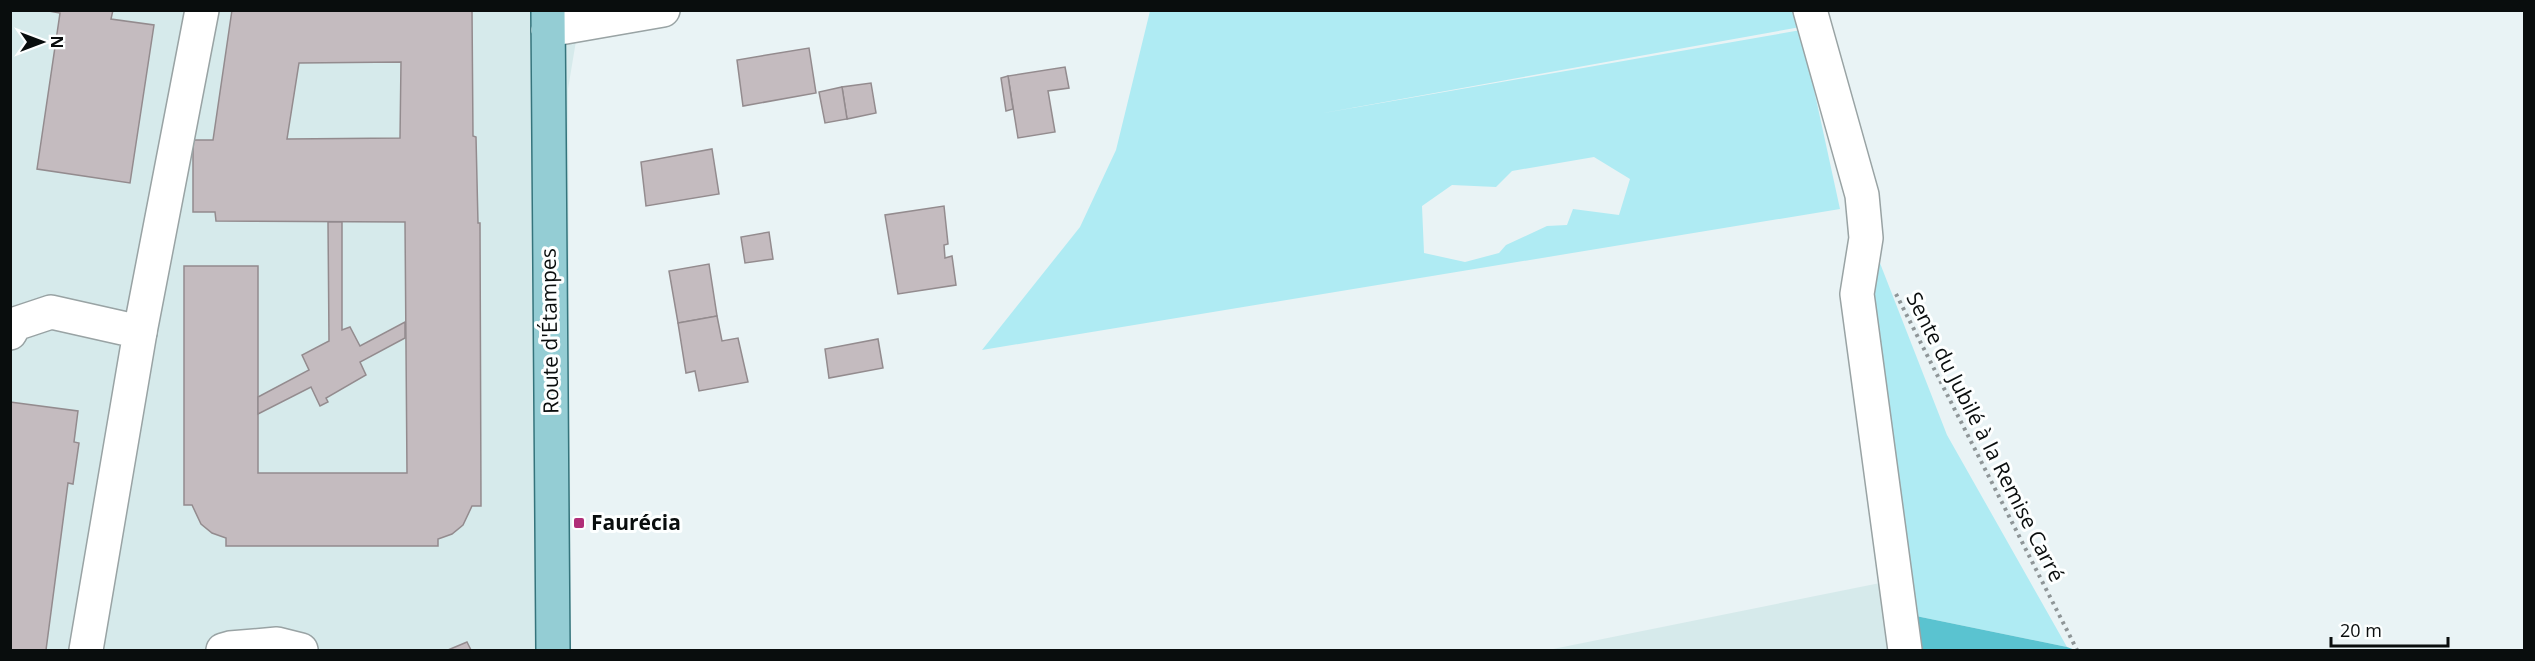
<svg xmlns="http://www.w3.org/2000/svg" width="2535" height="661" font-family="'Open Sans',sans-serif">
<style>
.built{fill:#d6eaeb}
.green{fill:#afebf3;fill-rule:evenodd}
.forest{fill:#5ac3d0}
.building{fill:#c4bbbf;stroke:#938b8e;stroke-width:1.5;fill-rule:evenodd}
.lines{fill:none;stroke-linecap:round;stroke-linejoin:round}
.minor-casing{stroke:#99a3a4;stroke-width:36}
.major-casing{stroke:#35747c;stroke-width:36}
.path{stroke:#8e9597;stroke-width:4;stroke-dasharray:3 4.5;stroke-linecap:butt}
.minor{stroke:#fff;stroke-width:33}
.major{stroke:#94cdd4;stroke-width:33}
.poi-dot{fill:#b02e78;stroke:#fdffff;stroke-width:2}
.labels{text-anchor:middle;stroke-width:6;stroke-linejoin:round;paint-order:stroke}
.street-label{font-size:21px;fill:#090d0d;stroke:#fdffff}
.poi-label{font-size:21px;font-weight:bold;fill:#090d0d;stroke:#fdffff;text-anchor:start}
</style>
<rect width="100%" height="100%" fill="#e9f3f5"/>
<g class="built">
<path d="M10,11H581L568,89L571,650H11Z"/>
<path d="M1890,581L1895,650H1548Z"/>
</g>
<g class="green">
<path d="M1150,11H1801L1806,26L1318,114L1801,30L1840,209L982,350L1080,227L1116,150ZM1594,157L1630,179L1619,215L1573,209L1567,225L1547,226L1506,245L1499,253L1465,262L1424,253L1422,206L1452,185L1496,187L1512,171Z"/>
<path d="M1862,217L1947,435L2067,647L1911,615Z"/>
</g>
<path class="forest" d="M1911,615L2067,647L2075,650H1909Z"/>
<g class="building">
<path d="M43,10H113L111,19L154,25L130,183L37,169L60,13Z"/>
<path d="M232,10H472L473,136L476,137L478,223H480L481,506H472L463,525L452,534L438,539V546H226V538L212,533L201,524L192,505H184V266H258V473H407L405,222L216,221L215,212H193V140H213ZM401,62L400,138L287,139L299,63Z"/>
<path d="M809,48L816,93L743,106L737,60Z"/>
<path d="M1065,67L1069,88L1048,91L1055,132L1018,138L1008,76Z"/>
<path d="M1008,76L1013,109L1006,111L1001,78Z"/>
<path d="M871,83L876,113L847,119L842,87Z"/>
<path d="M842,87L847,119L825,123L819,92Z"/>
<path d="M712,149L719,194L646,206L641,162Z"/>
<path d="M944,206L948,244L944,245L945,258L952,256L956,285L898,294L885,215Z"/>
<path d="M328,222H342V330L350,327L360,346L405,322V338L360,362L366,375L326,398L328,402L320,406L311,387L258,414V397L309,370L302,355L329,341Z"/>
<path d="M769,232L773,259L745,263L741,237Z"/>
<path d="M709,264L717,316L678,323L669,271Z"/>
<path d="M717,316L722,341L738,338L748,382L699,391L695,371L686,373L678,323Z"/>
<path d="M878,339L883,368L829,378L825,349Z"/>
<path d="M10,402L78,411L74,442L79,443L73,484L68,483L46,650H10Z"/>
<path d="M467,642L471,650H448Z"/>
</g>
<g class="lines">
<g class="minor-casing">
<g id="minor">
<path d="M1810,10L1862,195L1866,238L1857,294L1905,650"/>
<path d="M548,30L663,10"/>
<path d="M140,332L202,10"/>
<path d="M10,333L15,324L51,312L140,332L86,650"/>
<path d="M223,650L230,648L277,644L301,650"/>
</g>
</g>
<g class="major-casing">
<path id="major" d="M548,10L553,650"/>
</g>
<path class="path" d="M1896,294L2077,650"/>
<use href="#minor" class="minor"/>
<use href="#major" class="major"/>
</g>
<rect class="poi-dot" x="573" y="517" width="12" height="12" rx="3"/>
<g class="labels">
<g class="street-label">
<text transform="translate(550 331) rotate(-91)" y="7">Route d'Étampes</text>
<text transform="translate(1985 437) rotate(63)" y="7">Sente du Jubilé à la Remise Carré</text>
</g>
<g class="poi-label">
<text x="591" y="530">Faurécia</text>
</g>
</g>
<rect width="2535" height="661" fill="none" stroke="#090d0d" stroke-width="24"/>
<g transform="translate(42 42) rotate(90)" stroke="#fdffff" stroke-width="4.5" paint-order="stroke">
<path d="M0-4.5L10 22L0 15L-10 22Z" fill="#090d0d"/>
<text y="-9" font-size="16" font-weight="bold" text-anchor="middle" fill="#090d0d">N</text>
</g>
<path d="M2331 637v9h117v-9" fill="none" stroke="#090d0d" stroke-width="3"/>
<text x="2340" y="637" font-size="18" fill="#090d0d" stroke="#fdffff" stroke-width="4.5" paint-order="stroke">20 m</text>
</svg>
